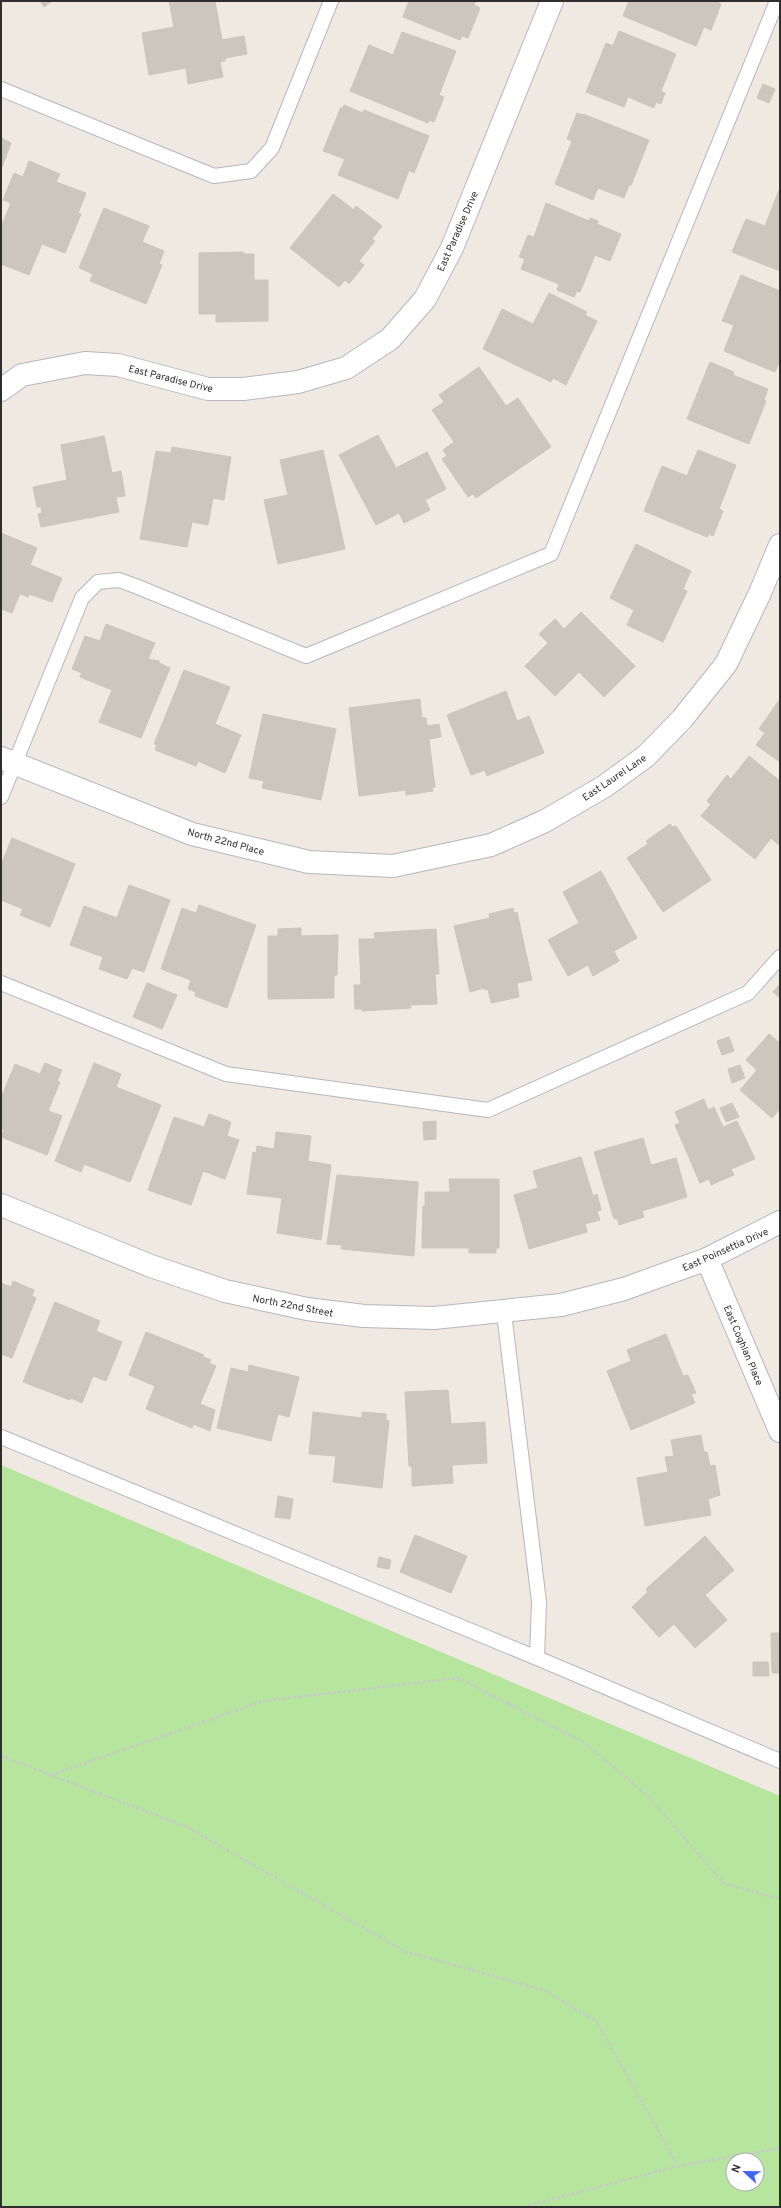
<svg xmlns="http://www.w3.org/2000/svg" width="781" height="2208" font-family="Overpass,sans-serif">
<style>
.green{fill:#b6e59e;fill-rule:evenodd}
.building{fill:#cbc7bf;stroke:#cbc5ba}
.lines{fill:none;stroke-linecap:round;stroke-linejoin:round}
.service-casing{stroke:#b4b7c1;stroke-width:16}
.minor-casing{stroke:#b4b7c1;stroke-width:24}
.path{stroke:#c9c9c9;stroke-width:2.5;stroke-dasharray:3 2;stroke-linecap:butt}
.service{stroke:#fff;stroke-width:14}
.minor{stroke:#fff;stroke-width:22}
.labels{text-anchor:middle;stroke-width:3.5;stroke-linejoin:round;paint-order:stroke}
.street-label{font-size:10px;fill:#2e2e2e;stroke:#fff}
</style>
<rect width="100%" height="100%" fill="#efe9e1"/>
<path class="green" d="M1,1465L780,1796V2207H1ZM733,2160H757V2184H733Z"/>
<g class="building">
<path d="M40,1H52L44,7Z"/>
<path d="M169,1H215L222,40L244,36L247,54L225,58V61L220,62L223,77L188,84L186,68L149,75L142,33L174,27Z"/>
<path d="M409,1H476L474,5L480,8L468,38L462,36L460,40L403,17Z"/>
<path d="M629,1H714L721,4L711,30L704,27L696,46L623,16Z"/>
<path d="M619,31L676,54L661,91L665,93L661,104L656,102L654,108L628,97L624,107L586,92L606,43L613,46Z"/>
<path d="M402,32L456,51L439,95L444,97L434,122L429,120L428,123L350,91L369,45L393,55Z"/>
<path d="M763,84L775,89L769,103L757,98Z"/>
<path d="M344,105L363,113L364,110L429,136L414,173L409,170L398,199L338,175L345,159L323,151L341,107L343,108Z"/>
<path d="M577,113L583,115V114L649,140L631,185H629L624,198L598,188L593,200L555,184L572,141L567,139Z"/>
<path d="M1,138L11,143L2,167L1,166Z"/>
<path d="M29,161L60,174L56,182L86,193L78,213L81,214L65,253L42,244L29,275L1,264V227L11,203L3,200L14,173L23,177Z"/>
<path d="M779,190H780V271L732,252L746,219L765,226Z"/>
<path d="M333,194L354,210L356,206L382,226L372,239L375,241L359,261L364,265L349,284L345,280L339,287L290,248Z"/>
<path d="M546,203L589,221L590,218L598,221L597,224L621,234L610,261L595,255L580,292L577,291L574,297L557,290L559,284L521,269L525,259L519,257L528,235L534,237Z"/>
<path d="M104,208L149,226L142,242L164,251L159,264L162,265L146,304L90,281L93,274L79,268Z"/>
<path d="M243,252L244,254H254V280H268V321L216,322V314H199V253Z"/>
<path d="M741,275L780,291V360L775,372L724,351L734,325L722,321Z"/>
<path d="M549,293L587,312L585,315L597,321L566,385L553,378L551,382L483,349L502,309L533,324Z"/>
<path d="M710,362L734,372L733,375L768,389L764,400L766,401L749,444L687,419Z"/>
<path d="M479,367L506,406L518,398L551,447L476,498L473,494L468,497L442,459L447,456L443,450L454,442L432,410L444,402L439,395Z"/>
<path d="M378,435L396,468L427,452L446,489L425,500L430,510L404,523L399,513L376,525L339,455Z"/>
<path d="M104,436L112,473L121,471L125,496L116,497L119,512L41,527L38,514L42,513L41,507H37L33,487L67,480L61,445Z"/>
<path d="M172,447L231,457L224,500L213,498L208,525L192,522L187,547L140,539L156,451L171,453Z"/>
<path d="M323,450L345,549L278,564L264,500L288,495L280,460Z"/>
<path d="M698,450L736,465L719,509L723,511L713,536L709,534L707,537L644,511L662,466L687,476Z"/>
<path d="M1,533L37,548L30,565L62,578L52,602L29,594L28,597L21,594V591L12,613L1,609Z"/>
<path d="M636,544L691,571L683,589L687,591L663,642L627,625L634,610L610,598Z"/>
<path d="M581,612L635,666L604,697L579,672L555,696L525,666L548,643L539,634L555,619L564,629Z"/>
<path d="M106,624L155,643L148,659L159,661V663L170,668L141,738L99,722L112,690L80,677L82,673L72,669L85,636L100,641Z"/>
<path d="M184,670L230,687L215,724L241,735L225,773L198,761L196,766L155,750L157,745L154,744Z"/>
<path d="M506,691L517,721L529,716L544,753L487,776L485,770L471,775L447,715Z"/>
<path d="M420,699L422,718H426L427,726L439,724L441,737L429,739L435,787H432L433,791L406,795V790L359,796L349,708Z"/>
<path d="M780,699V762L756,745L765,733L759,729Z"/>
<path d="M263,714L336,729L321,800L262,788L264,781L249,778Z"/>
<path d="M749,756L780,781V846L771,838L755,859L701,816L711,804L707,801L727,775L731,779Z"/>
<path d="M670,824L673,827L676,826L711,880L663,912L627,858L648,844L646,841Z"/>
<path d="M12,838L75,864L50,927L20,915L23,909L1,900V865Z"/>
<path d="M601,871L637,938L614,951L619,961L593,976L588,965L568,976L548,940L579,923L563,892Z"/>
<path d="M129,885L170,900L144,972L132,968L127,979L99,969L103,957L70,945L84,906L117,918Z"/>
<path d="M199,905L256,925L227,1008L195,996L196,992L188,989L191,980L161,969L182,908L196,913Z"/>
<path d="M513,908L514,913L517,912L532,980L517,983L519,997L491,1003L488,989L485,990L484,988L470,992L454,926L490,918L489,914Z"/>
<path d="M301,928V936L338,935L337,975L334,976V998L268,999V936H278V929Z"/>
<path d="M436,929L439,974H435L437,1004L410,1005L411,1008L362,1011V1009H355L354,985H361L359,939H375L374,933Z"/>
<path d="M147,983L177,995L162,1029L133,1017Z"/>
<path d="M780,984V998L773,992Z"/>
<path d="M769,1034L780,1043V1109L772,1118L740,1090L757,1070L746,1060Z"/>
<path d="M729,1037L734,1051L722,1055L717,1041Z"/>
<path d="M45,1063L62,1070L57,1081L60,1082L48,1111L62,1116L47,1155L1,1137L4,1130L1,1129V1098L15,1064L40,1074Z"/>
<path d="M94,1063L121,1074L116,1087L161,1105L130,1182L84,1164L81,1172L55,1161Z"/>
<path d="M740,1065L745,1078L732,1083L728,1069Z"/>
<path d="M704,1099L708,1110L714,1107L723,1127L737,1121L755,1159L731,1169L734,1175L711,1185L709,1179L700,1183L675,1125L680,1123L675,1112Z"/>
<path d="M732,1103L739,1117L726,1122L720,1108Z"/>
<path d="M209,1114L231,1122L227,1136L239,1140L225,1179L203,1171L191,1205L148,1190L174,1117L204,1127Z"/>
<path d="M436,1121V1139L424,1140L423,1122Z"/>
<path d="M276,1132L311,1136L308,1161L331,1165L321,1240L277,1233L282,1198L247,1194L253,1152L256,1153L257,1146L274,1149Z"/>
<path d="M643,1138L651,1165L676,1158L687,1197L642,1211L644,1217L619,1225L617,1218L614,1219L594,1152Z"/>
<path d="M581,1157L593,1196L597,1194L601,1210L597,1211L600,1220L585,1224L587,1232L529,1249L514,1195L538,1188L533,1171Z"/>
<path d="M337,1175L418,1182L414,1256L341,1249L342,1245L327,1244Z"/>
<path d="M449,1179H499V1248H496V1253H469V1248H422L423,1206H425V1192H450Z"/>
<path d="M13,1281L34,1290L32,1296L36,1298L12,1358L1,1354V1283L11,1287Z"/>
<path d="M55,1302L100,1321L96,1331L122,1342L106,1381L93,1376L82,1403L71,1398L70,1400L23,1382Z"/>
<path d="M146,1332L204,1355L203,1357L211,1360L209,1363L216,1366L200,1404L215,1410L210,1431L193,1424L192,1428L146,1409L155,1386L129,1375Z"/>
<path d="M666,1334L683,1376L688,1375L696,1393L691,1394L695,1403L631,1430L607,1371L631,1361L627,1350Z"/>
<path d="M249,1365L299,1377L289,1417L278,1414L271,1441L217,1428L231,1368L248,1372Z"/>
<path d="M448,1390L451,1424L485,1422L487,1463L452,1465L453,1483L412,1486V1467L409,1466L405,1392Z"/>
<path d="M313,1412L362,1418V1412L386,1414V1420L389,1421L382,1488L333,1482L336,1456L309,1454Z"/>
<path d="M701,1435L704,1452H707L710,1466L715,1465L720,1495L708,1499L711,1515L645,1526L637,1478L668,1472L665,1457L674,1456L671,1440Z"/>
<path d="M278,1496L293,1499L290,1519L275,1517Z"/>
<path d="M415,1535L467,1556L451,1593L400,1572Z"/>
<path d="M705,1536L734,1570L705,1595L727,1620L695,1648L674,1624L659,1637L632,1607L648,1592L646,1589Z"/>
<path d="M379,1557L391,1560L389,1569L377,1567Z"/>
<path d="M771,1633H780V1673H772Z"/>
<path d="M753,1662H768L769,1676H753Z"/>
</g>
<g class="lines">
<g class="service-casing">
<g id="service">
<path d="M1,89L214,176L251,171L272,148L331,1"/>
<path d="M1,797L82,598L98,582L119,580L138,587L306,656L551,554L777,1"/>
<path d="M1,983L226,1074L488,1110L748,993L780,957"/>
<path d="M504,1313L539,1602L537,1658"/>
<path d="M1,1437L537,1658L780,1761"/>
</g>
</g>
<g class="minor-casing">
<g id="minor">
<path d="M1,390L22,375L85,363L118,365L208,389H243L298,382L346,368L390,339L425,299L452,248L552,1"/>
<path d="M1,758L192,834L309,862L393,866L491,845L545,821L605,786L646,756L682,719L726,664L760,593L780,545"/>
<path d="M1,1205L151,1266L225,1291L307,1309L364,1316L434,1318L561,1305L624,1289L707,1259L780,1222"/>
<path d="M707,1259L780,1431"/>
</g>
</g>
<g class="path">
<path d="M1,1756L187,1827L404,1951L546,1991L597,2022L678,2166"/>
<path d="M51,1775L263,1701L458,1678L585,1743L650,1798L723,1883L780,1899"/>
<path d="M523,2207L678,2166L780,2148"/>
</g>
<use href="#service" class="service"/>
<use href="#minor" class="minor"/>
</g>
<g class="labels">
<g class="street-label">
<text transform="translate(457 231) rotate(-66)" y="4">East Paradise Drive</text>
<text transform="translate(171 378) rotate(14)" y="4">East Paradise Drive</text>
<text transform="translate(614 777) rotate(-34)" y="4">East Laurel Lane</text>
<text transform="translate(226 841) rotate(15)" y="4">North 22nd Place</text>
<text transform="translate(725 1249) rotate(-24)" y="4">East Poinsettia Drive</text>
<text transform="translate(293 1305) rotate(11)" y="4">North 22nd Street</text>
<text transform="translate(744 1345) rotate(67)" y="4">East Coghlan Place</text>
</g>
</g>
<rect width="781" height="2208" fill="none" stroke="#2e2e2e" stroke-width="4"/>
<g transform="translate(745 2172) rotate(292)"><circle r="19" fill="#ffffff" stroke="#ababab"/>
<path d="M0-3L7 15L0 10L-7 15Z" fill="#4264fb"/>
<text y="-6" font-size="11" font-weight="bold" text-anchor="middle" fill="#2e2e2e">N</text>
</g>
</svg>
